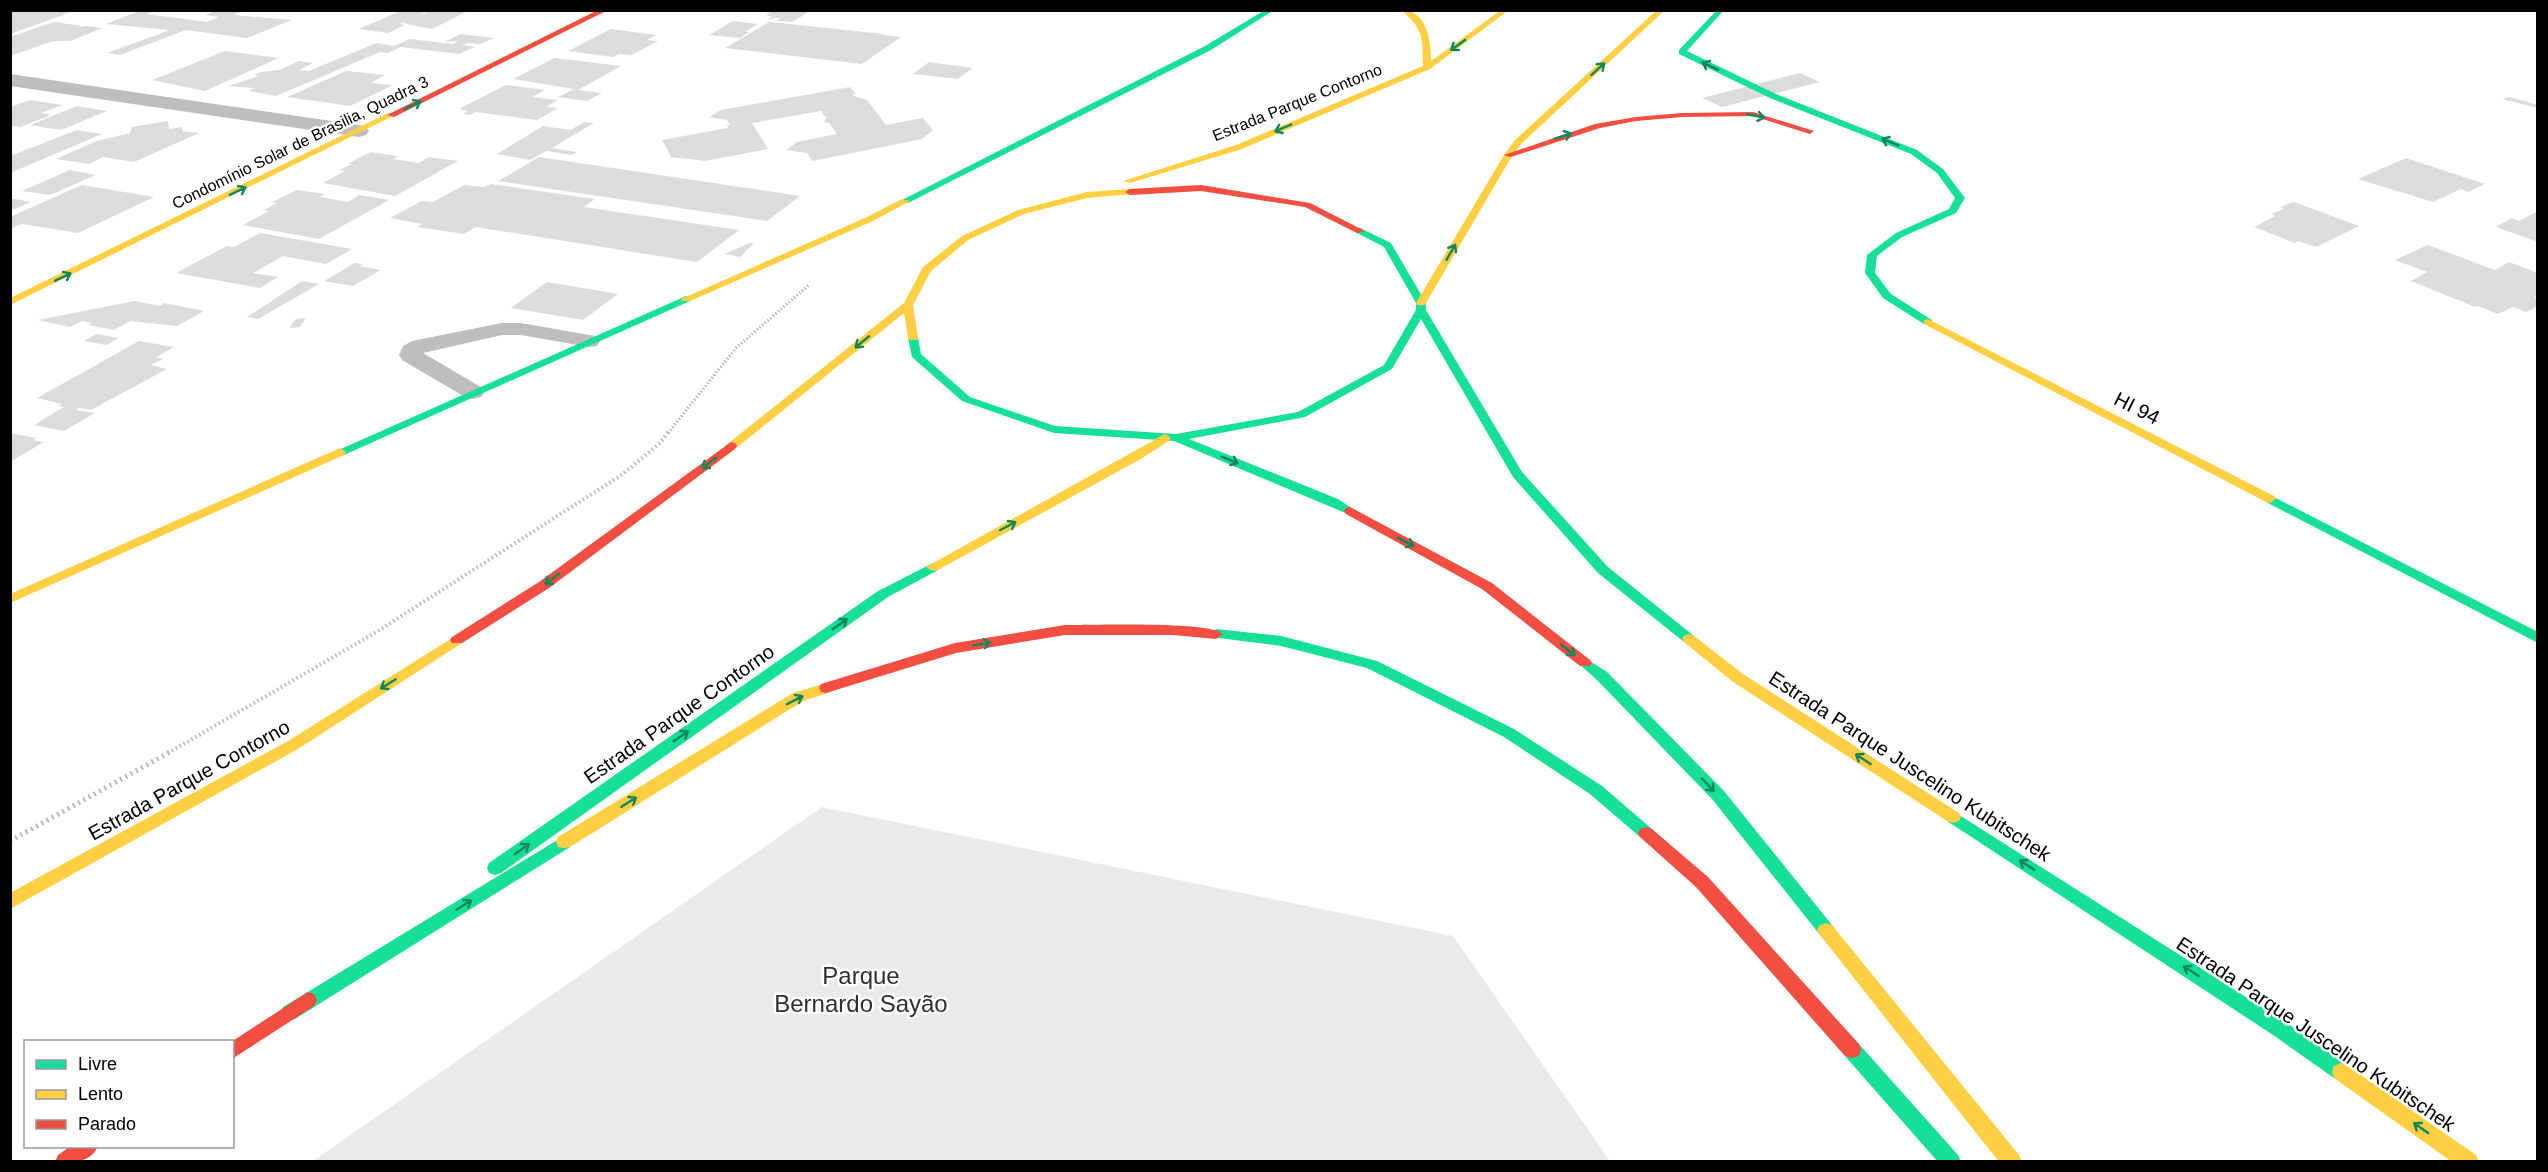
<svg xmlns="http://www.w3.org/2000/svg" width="2548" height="1172" font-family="Helvetica,sans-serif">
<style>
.green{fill:#eaeaea}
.building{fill:#dcdcdc}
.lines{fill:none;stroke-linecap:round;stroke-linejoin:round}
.path-far2{stroke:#b8b8b8;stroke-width:3;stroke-dasharray:1.5 2;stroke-linecap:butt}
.path-far1{stroke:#b8b8b8;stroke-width:4;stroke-dasharray:1.5 3;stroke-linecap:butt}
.path{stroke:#b8b8b8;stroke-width:5;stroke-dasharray:2 4;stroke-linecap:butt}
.lane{fill:#bebebe;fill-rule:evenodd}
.street{fill:#bebebe;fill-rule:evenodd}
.fast{fill:#16e098;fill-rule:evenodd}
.slow{fill:#ffcf43;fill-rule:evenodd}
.jam{fill:#f24e42;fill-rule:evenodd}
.oneway{stroke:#0d865b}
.labels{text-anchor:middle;stroke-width:5;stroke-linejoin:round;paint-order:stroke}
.far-street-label{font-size:16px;fill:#000;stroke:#fff}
.street-label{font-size:20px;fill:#000;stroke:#fff}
.near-park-label{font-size:24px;fill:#2f2f2f;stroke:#fff}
</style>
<rect width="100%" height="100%" fill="#fff"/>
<path class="green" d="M822,807L1453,936L1610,1161H313Z"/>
<g class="building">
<path d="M10,10H74V11L10,34Z"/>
<path d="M142,10H156L147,14L207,22L219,17L205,15L218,10H245L234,15L292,20L247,38L186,30L120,55L107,53L170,30L106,24Z"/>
<path d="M403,10H428L421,14H424L432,10H470L432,29L402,23L400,24L405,25L388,33L359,29Z"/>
<path d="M758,10H812L792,22L777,21L781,18H774L769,20L772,16H766L770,13Z"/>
<path d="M733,21L758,24L745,32H749L740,38L709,35Z"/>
<path d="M54,22L82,26L76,28L86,26L103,28L70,41H53L10,56V37Z"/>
<path d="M769,22L884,34L882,35L901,37L862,64L725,48Z"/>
<path d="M611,29L656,35L647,40L658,41L632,55L619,54L613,57L568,51Z"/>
<path d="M461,34L494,38L480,44L468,43L462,45L475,47L459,54L401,47L388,53L380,52L276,96L248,91L254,88L228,86L259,76L254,75L261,72L279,70L299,61L313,63L299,70L309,71L376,43L394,46L410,39L453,44L458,41L444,42Z"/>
<path d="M225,51L279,58L205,91L152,80Z"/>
<path d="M555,58L621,66L578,90L602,93L587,101L558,97L574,89L513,79Z"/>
<path d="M929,62L973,68L958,79L913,74Z"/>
<path d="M346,71L385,75L370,83L393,85L350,106L287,97Z"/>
<path d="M1800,73L1820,82L1722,107L1702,98Z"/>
<path d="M506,85L545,90L532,97L558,100L546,107L558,108L537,120L476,112L470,115L463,114L468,111L459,109Z"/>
<path d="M850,87L856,94H852L854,96L867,100L886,125L923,118L933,130L922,139L812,161L807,153L786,150L797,142L837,134L829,123L824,122L826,118L821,111L752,123L768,149L705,161L671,157L662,140L728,128L727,125H730L727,120L709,117L721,110Z"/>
<path d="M2509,97L2538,105V108L2502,99Z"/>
<path d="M30,100L42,102L63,105L41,113L51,115L20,127L10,126V107Z"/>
<path d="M77,106L107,111L61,130L30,125Z"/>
<path d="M168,121L169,129L182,127V131L199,133L134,162L103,157L89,164L56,159L97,141L130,133L132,127Z"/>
<path d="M585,122L594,123L552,148L577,152L572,155L546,151L530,160L497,154L543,126L570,130Z"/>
<path d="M77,130L102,134L10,173V156Z"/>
<path d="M370,152L398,156L393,159L419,163L429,157L458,161L395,196L323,183L345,171L340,170L352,164H347Z"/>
<path d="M539,157L774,192L800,196L767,221L498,181Z"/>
<path d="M2406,158L2485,184L2468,192L2461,189L2433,202L2358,179Z"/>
<path d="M70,170L96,175L50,195L22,191Z"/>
<path d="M491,184L595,199L584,207L739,230L697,262L476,227L464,234L417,227L422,224L390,218L422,201L433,202L464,185L484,187Z"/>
<path d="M82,185L154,197L78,233L22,224L10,229V217Z"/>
<path d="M297,190L326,194L320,197L348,202L359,195L389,200L319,239L243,225L269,211L264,210L277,203L272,202Z"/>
<path d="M10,198L31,202L10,211Z"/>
<path d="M2294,202L2359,226L2316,247L2298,241L2295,243L2254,227L2275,216L2271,214L2284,209L2280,207Z"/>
<path d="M2538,211V242L2496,227L2512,218L2519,221Z"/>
<path d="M260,233L352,249L326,264L283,256L253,273L278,277L260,288L176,273L227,246L234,247Z"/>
<path d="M750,243H754L740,257L724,254Z"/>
<path d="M2428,245L2495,270L2509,262L2538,273V295L2534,297L2538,298V306L2526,312L2513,307L2498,314L2478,306L2475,307L2411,281L2427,272L2395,260Z"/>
<path d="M355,263L363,264L359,266L381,270L353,286L324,281Z"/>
<path d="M302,281L319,284L258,319L247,317Z"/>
<path d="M547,282L618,294L583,320L511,308Z"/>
<path d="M135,301L160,306L164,303L204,311L177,326L130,321L114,330L88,325L92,323L82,321L70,327L38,320Z"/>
<path d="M306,318L300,327L289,328L296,319Z"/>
<path d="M97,334L119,338L106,345L84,341Z"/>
<path d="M139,341L174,347L157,357L163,359L151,365L167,369L91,410L80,408L76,410L95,413L64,431L34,425L64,407L58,406L62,404L37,398Z"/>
<path d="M10,433L36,438L33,440L44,442L10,462Z"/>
</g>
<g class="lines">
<path class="path-far2" d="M668,433L736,348L809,285"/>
<path class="path-far1" d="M168,753L378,631L623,474L660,443L669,431"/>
<path class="path" d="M10,841L170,752"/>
<path class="lane" d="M502,323H521L589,335L597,336L600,341L597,346L589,347L521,335H502L423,353L481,387L484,392L481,397L473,399L465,397L402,360L399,355L403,346L412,341Z"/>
<path class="street" d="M10,74L359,125L366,127L369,131L366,135L359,137L10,86Z"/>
<g class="fast">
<path d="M1265,10H1274L1211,50L908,203L900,201L1205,46Z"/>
<path d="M1717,10H1724L1687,51L1776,94L1917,150L1943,169L1965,198L1956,213L1902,237L1877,256L1875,273L1891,294L1932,320V324H1924L1883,298L1865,273L1867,255L1896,233L1949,209L1955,198L1937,173L1911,154L1770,98L1679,54V50Z"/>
<path d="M1360,228L1391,243L1426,303V310L1522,472L1608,567L1694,636L1696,639L1694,642H1684L1598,573L1513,477L1421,319L1392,369L1305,417L1189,439L1338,499L1356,511L1354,514L1350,515L1174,441L1054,433L962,401L912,357L908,338L913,335L918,338L921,354L970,397L1055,426L1176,434L1298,412L1384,365L1416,310V303L1384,247L1357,233L1355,231Z"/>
<path d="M686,296L691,299L690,301L344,455L340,456L334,452Z"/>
<path d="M2270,495L2538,632V643L2266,502L2264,499Z"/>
<path d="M933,563L938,564L940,567L938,570L888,597L501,873L495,875L489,873L487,868L489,863L878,591Z"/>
<path d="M1216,629L1281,636L1377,661L1514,729L1602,786L1652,829L1654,833L1652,837L1646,839L1640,837L1590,794L1504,737L1367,668L1281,646L1211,637L1209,634Z"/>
<path d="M1585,658L1607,672L1724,791L1832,925L1835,930L1832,935L1826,937L1820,935L1712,799L1597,680L1578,663L1580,660Z"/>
<path d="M1953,811L2287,1023L2348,1066L2350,1072L2348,1078L2341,1081L2334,1078L2273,1035L1947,821L1945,817L1947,813Z"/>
<path d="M564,836L570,837L572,842L570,847L295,1019L289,1021L283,1019L280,1013L283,1007Z"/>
<path d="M1852,1042L1859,1044L1958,1155L1961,1162H1938L1845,1056L1843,1050L1845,1044Z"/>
</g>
<g class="slow">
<path d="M1401,10C1427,10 1431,40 1431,61L1501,10H1509L1430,69L1242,149L1130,183L1123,181L1236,145L1423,66C1423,38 1423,28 1401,10Z"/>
<path d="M1657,10H1665L1521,144L1512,156L1426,303L1425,305H1417L1416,303L1504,155L1515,140Z"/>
<path d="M388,113L395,115L10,305V298Z"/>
<path d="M1130,189L1135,192L1133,194L1087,198L1024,214L968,240L931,271L913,305L918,338L917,340H909L908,338L904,313L735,449L731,450L725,446L904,303L923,267L962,236L1018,210L1087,192Z"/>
<path d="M902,199L910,201L873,221L690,301H682L681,299L867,217Z"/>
<path d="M1928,319L2274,496L2276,499L2270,503L2266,502L1924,324V320Z"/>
<path d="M1165,434L1171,438L1169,441L1139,460L938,570L933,571L926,567Z"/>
<path d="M340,448L346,452L344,455L10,603V594Z"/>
<path d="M1689,634L1694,636L1743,674L1959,813L1961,817L1959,821L1953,823L1947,821L1733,682L1684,642L1682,639L1684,636Z"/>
<path d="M457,635L462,637L464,640L462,643L298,749L10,909V893L288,741Z"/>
<path d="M826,683L831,684L833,688L831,692L803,701L570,847L564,848L558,847L556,842L558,837L793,693Z"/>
<path d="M1826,923L1832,925L2019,1155L2022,1162H1999L1820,935L1817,930L1820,925Z"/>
<path d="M2341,1063L2348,1066L2476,1155L2479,1162H2452L2334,1078L2332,1072L2334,1066Z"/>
</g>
<g class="jam">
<path d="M598,10H608L394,117L387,115Z"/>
<path d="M1753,112L1814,131L1810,134L1753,116L1682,117L1636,121L1600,128L1511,157L1504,155L1595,124L1636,117L1682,113Z"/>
<path d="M1201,185L1310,203L1365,231L1357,233L1305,207L1201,191L1130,195L1125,192L1130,189Z"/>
<path d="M731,442L735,443L737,446L735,449L549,588L462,643H452L450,640L452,637L539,582Z"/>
<path d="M1350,507L1492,583L1590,660L1592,663L1590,666H1580L1482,589L1346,514L1344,511L1346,508Z"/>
<path d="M1065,625C1088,625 1213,621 1223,634L1216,639L1173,635H1065L956,653L826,693L821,692L819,688L821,684L955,643Z"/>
<path d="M1646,827L1652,829L1708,877L1859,1044L1861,1050L1859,1056L1852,1058L1845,1056L1696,887L1640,837L1638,833L1640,829Z"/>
<path d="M308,992L314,994L317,1000L314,1006L232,1059V1042H231Z"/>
<path d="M71,1146H98C90,1164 72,1162 55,1162L58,1155Z"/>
</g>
</g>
<defs><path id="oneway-shaft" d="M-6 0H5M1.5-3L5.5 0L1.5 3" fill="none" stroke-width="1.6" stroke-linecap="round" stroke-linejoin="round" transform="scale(1.5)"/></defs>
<g class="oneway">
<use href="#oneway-shaft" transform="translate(1458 45) rotate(144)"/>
<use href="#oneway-shaft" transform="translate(1710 66) rotate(-154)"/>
<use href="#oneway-shaft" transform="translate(1598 69) rotate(-42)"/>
<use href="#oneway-shaft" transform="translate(413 105) rotate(-26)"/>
<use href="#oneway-shaft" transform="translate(1756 116) rotate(11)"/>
<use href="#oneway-shaft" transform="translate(1283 128) rotate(157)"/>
<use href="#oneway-shaft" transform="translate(1563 136) rotate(-18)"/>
<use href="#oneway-shaft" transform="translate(1890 142) rotate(-158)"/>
<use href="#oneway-shaft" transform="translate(238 191) rotate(-26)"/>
<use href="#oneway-shaft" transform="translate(1451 252) rotate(-60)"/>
<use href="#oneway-shaft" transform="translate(63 277) rotate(-26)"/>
<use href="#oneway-shaft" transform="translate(862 342) rotate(141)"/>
<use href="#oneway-shaft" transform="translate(1230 460) rotate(22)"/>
<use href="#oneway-shaft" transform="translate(709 463) rotate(143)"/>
<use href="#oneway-shaft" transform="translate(1008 526) rotate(-28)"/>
<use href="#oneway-shaft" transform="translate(1406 542) rotate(29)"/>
<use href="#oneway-shaft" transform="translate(552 579) rotate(143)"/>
<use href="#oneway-shaft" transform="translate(840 624) rotate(-35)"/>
<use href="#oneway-shaft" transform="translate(982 644) rotate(-9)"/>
<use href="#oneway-shaft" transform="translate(1568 650) rotate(38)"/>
<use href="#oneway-shaft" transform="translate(388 684) rotate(148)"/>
<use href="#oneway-shaft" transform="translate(795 700) rotate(-27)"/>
<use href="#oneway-shaft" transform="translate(681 736) rotate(-35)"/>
<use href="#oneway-shaft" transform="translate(1863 759) rotate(-147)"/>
<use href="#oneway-shaft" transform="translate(1708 785) rotate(46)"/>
<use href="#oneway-shaft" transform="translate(629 802) rotate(-32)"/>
<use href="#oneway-shaft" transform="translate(522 849) rotate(-35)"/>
<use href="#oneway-shaft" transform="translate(2027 865) rotate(-147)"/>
<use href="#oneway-shaft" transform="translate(464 905) rotate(-32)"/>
<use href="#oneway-shaft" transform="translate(2191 971) rotate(-147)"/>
<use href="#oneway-shaft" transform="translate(2421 1128) rotate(-145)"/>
</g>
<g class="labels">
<g class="far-street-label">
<text transform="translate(1297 102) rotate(-22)" y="6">Estrada Parque Contorno</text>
<text transform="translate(300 142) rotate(-26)" y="6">Condomínio Solar de Brasilia, Quadra 3</text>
</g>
<g class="street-label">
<text transform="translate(2137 408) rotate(27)" y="7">HI 94</text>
<text transform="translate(679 714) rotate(-35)" y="7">Estrada Parque Contorno</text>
<text transform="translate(1910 766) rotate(33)" y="7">Estrada Parque Juscelino Kubitschek</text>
<text transform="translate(189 780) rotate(-29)" y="7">Estrada Parque Contorno</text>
<text transform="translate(2316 1034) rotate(34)" y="7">Estrada Parque Juscelino Kubitschek</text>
</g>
<g class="near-park-label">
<text x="861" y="984">Parque<tspan x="861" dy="28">Bernardo Sayão</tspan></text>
</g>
</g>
<rect width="2548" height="1172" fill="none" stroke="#000000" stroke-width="24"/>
<rect x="24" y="1040" width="210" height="108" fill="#ffffff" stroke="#999999" stroke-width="1.5"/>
<rect x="36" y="1060" width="30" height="9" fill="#16e098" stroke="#999999" stroke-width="1.5"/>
<text x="78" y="1070" font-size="18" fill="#000000">Livre</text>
<rect x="36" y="1090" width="30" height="9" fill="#ffcf43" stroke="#999999" stroke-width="1.5"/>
<text x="78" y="1100" font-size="18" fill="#000000">Lento</text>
<rect x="36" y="1120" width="30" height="9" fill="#f24e42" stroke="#999999" stroke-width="1.5"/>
<text x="78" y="1130" font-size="18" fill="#000000">Parado</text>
</svg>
